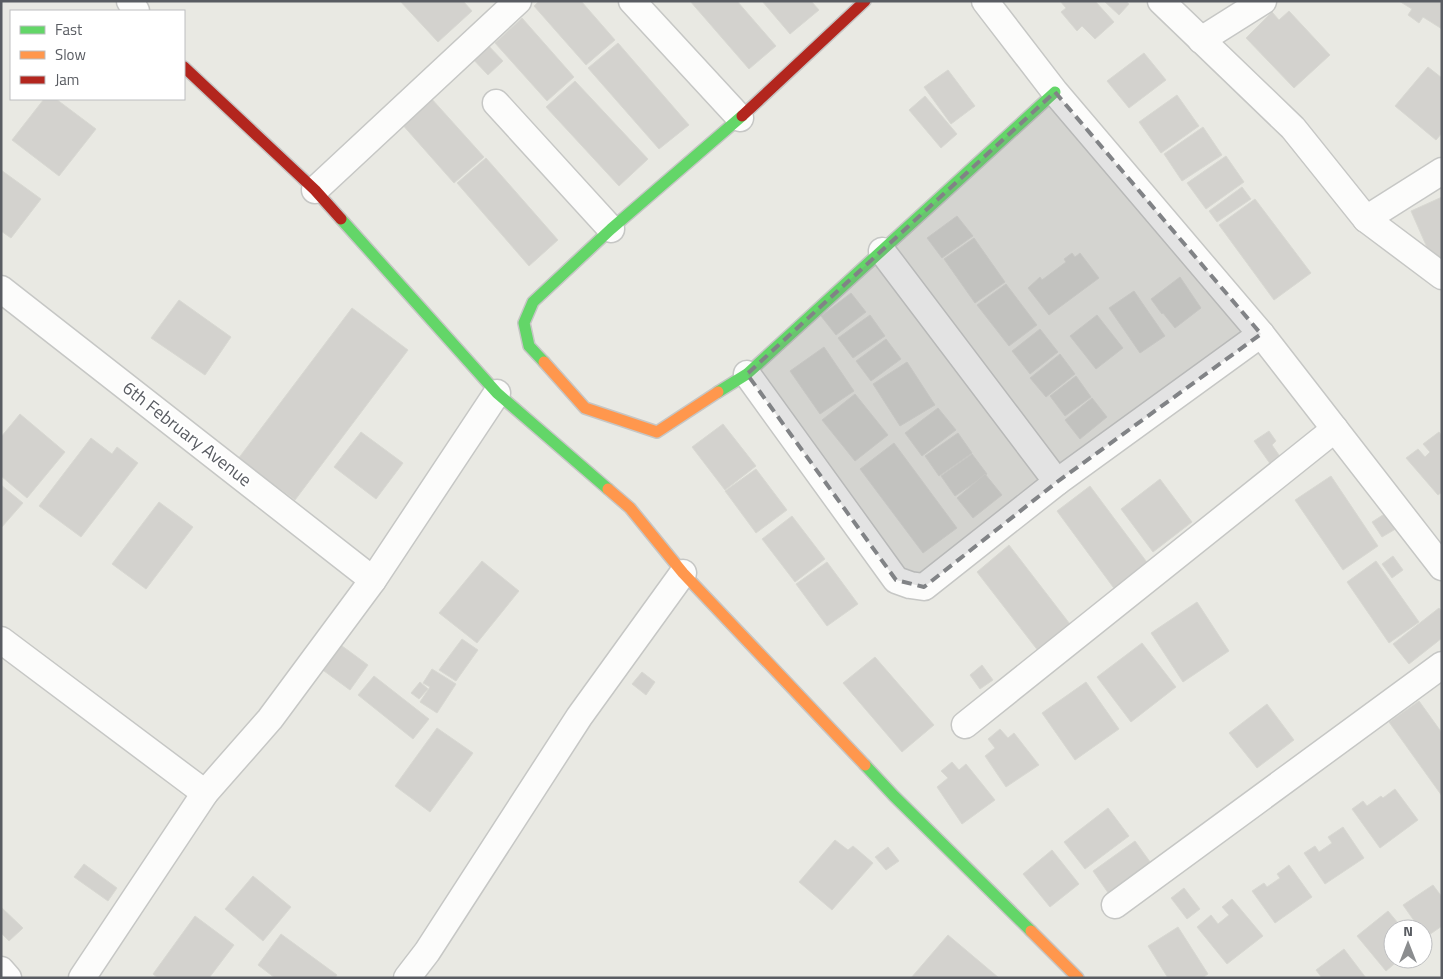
<svg xmlns="http://www.w3.org/2000/svg" width="1443" height="979" font-family="'Titillium Web',sans-serif">
<style>
.building{fill:#d3d2ce;stroke:#d8d8d2}
.lines{fill:none;stroke-linecap:round;stroke-linejoin:round}
.street-casing{stroke:#c6c7c5;stroke-width:29}
.fast-casing{stroke:#c6c6c5;stroke-width:14}
.slow-casing{stroke:#c6c6c5;stroke-width:14}
.jam-casing{stroke:#c6c6c5;stroke-width:14}
.street{stroke:#fcfcfb;stroke-width:26}
.fast{stroke:#63d668;stroke-width:11}
.slow{stroke:#ff974d;stroke-width:11}
.jam{stroke:#b3261e;stroke-width:11}
.marked{fill:#818386;fill-opacity:0.2;stroke:#818386;stroke-width:4;stroke-dasharray:10 6;stroke-linejoin:round}
.labels{text-anchor:middle;stroke-width:4;stroke-linejoin:round;paint-order:stroke}
.street-label{font-size:18px;fill:#595c62;stroke:#fff}
</style>
<rect width="100%" height="100%" fill="#e9e9e3"/>
<g class="building">
<path d="M400,1H463L472,11L438,42Z"/>
<path d="M539,1H581L615,40L586,65L534,6Z"/>
<path d="M690,1H737L776,46L749,69Z"/>
<path d="M762,1H811L819,10L790,34Z"/>
<path d="M1060,1H1095L1114,22L1095,39L1082,26L1077,31L1061,12L1066,8Z"/>
<path d="M1104,1H1126L1129,4L1119,15Z"/>
<path d="M1399,1H1442V29L1423,17L1419,23L1408,15L1412,9Z"/>
<path d="M1289,11L1330,55L1294,88L1246,38L1272,12L1279,20Z"/>
<path d="M522,18L574,77L547,101L495,43Z"/>
<path d="M485,42L503,61L488,75L470,56Z"/>
<path d="M618,43L689,125L659,149L588,68Z"/>
<path d="M1144,53L1166,80L1129,108L1107,81Z"/>
<path d="M1428,67L1442,78V133L1436,140L1395,106Z"/>
<path d="M948,70L975,106L951,124L924,87Z"/>
<path d="M575,81L648,159L619,186L546,107Z"/>
<path d="M1177,95L1199,126L1161,153L1139,122Z"/>
<path d="M925,96L957,134L941,148L909,110Z"/>
<path d="M430,97L484,157L454,183L401,123Z"/>
<path d="M44,99H56L96,129L59,176L12,140Z"/>
<path d="M1203,127L1222,155L1182,181L1164,154Z"/>
<path d="M1226,156L1244,182L1206,209L1187,183Z"/>
<path d="M486,158L558,240L529,266L457,183Z"/>
<path d="M1,170L41,199L11,238L1,231Z"/>
<path d="M1242,187L1251,199L1217,222L1209,211Z"/>
<path d="M1442,197V257L1433,261L1411,211Z"/>
<path d="M1255,199L1311,273L1274,300L1219,225Z"/>
<path d="M957,216L973,236L942,258L927,238Z"/>
<path d="M974,238L1005,282L975,303L944,259Z"/>
<path d="M1072,253L1075,257L1080,253L1099,278L1049,315L1028,288L1040,277L1042,280L1066,262L1064,259Z"/>
<path d="M1180,277L1201,308L1175,328L1163,313L1162,314L1151,299Z"/>
<path d="M1006,284L1037,325L1009,346L977,305Z"/>
<path d="M1134,291L1165,336L1140,353L1109,308Z"/>
<path d="M851,293L866,312L836,335L821,316Z"/>
<path d="M179,300L231,337L205,375L151,338Z"/>
<path d="M352,308L408,350L295,500L238,459Z"/>
<path d="M870,315L885,336L853,358L838,338Z"/>
<path d="M1097,315L1123,348L1096,369L1070,336Z"/>
<path d="M1040,329L1058,352L1030,374L1012,351Z"/>
<path d="M886,339L901,359L871,381L856,361Z"/>
<path d="M824,347L854,391L820,414L790,371Z"/>
<path d="M1060,354L1075,374L1046,397L1030,378Z"/>
<path d="M907,362L935,405L900,426L873,384Z"/>
<path d="M1076,376L1091,397L1065,416L1050,396Z"/>
<path d="M855,394L888,435L855,461L822,420Z"/>
<path d="M1092,398L1107,417L1080,439L1065,420Z"/>
<path d="M938,408L956,430L922,456L905,433Z"/>
<path d="M20,414L65,452L27,498L1,476V437Z"/>
<path d="M723,424L756,466L725,490L692,447Z"/>
<path d="M1269,431L1276,441L1272,445L1281,458L1271,465L1254,441Z"/>
<path d="M361,432L403,463L376,499L334,467Z"/>
<path d="M1439,432L1442,436V492L1438,495L1406,458L1418,449L1425,457L1430,452L1423,444Z"/>
<path d="M958,433L972,453L939,476L925,456Z"/>
<path d="M91,438L112,454L117,447L138,463L81,537L39,506Z"/>
<path d="M894,443L957,528L923,553L860,469Z"/>
<path d="M972,454L987,474L955,496L941,476Z"/>
<path d="M756,469L787,510L756,533L725,491Z"/>
<path d="M985,474L1002,495L973,518L957,498Z"/>
<path d="M1331,476L1378,546L1343,570L1295,500Z"/>
<path d="M1160,479L1192,522L1153,552L1121,509Z"/>
<path d="M1,485L23,503L1,528Z"/>
<path d="M1090,486L1149,565L1116,591L1057,511Z"/>
<path d="M159,502L193,527L146,589L112,564Z"/>
<path d="M1389,511L1399,527L1382,537L1372,522Z"/>
<path d="M792,516L825,559L795,582L762,539Z"/>
<path d="M1009,545L1073,628L1039,652L977,572Z"/>
<path d="M1393,556L1403,570L1392,578L1382,564Z"/>
<path d="M482,561L519,591L477,643L439,613Z"/>
<path d="M1376,561L1419,622L1389,643L1347,582Z"/>
<path d="M827,562L858,604L827,626L796,584Z"/>
<path d="M1197,602L1229,651L1183,682L1151,633Z"/>
<path d="M1439,608L1442,612V638L1409,664L1393,644Z"/>
<path d="M462,639L478,650L456,681L439,670Z"/>
<path d="M338,643L368,665L350,690L320,668Z"/>
<path d="M1142,643L1176,687L1131,722L1097,677Z"/>
<path d="M875,657L934,725L902,752L843,683Z"/>
<path d="M982,665L993,680L980,689L970,675Z"/>
<path d="M432,669L456,684L437,713L420,702L430,687L423,683Z"/>
<path d="M642,672L655,682L646,695L632,684Z"/>
<path d="M374,676L429,719L413,739L358,695Z"/>
<path d="M420,682L428,689L419,699L411,693Z"/>
<path d="M1086,682L1119,729L1075,760L1042,713Z"/>
<path d="M1419,701L1442,733V796L1389,722Z"/>
<path d="M1267,704L1294,740L1257,768L1229,733Z"/>
<path d="M437,728L473,753L430,812L395,786Z"/>
<path d="M1000,729L1008,738L1014,733L1039,765L1006,787L985,756L995,748L988,739Z"/>
<path d="M952,762L959,770L966,764L995,800L962,824L937,787L948,778L941,771Z"/>
<path d="M1395,789L1418,820L1380,848L1352,809L1363,801L1367,806L1381,796L1383,798Z"/>
<path d="M1108,808L1129,836L1085,869L1064,842Z"/>
<path d="M1343,827L1364,858L1325,884L1304,853L1315,846L1319,852L1332,843L1328,837Z"/>
<path d="M835,840L848,850L853,846L873,863L832,910L799,882Z"/>
<path d="M1135,841L1153,866L1111,897L1093,871Z"/>
<path d="M888,847L899,861L886,870L875,857Z"/>
<path d="M1052,850L1079,884L1050,907L1023,874Z"/>
<path d="M84,864L117,888L108,901L74,877Z"/>
<path d="M1289,865L1312,897L1275,923L1252,891L1264,883L1267,887L1280,878L1277,874Z"/>
<path d="M253,876L291,907L263,941L225,909Z"/>
<path d="M1433,885L1442,897V926L1426,937L1423,933V929H1420L1403,905Z"/>
<path d="M1184,888L1200,909L1187,919L1171,898Z"/>
<path d="M1232,899L1263,936L1227,964L1197,927L1211,915L1218,924L1229,915L1222,907Z"/>
<path d="M1,907L23,928L9,941L1,933Z"/>
<path d="M1388,911L1403,929H1393V959H1400L1386,971L1357,936Z"/>
<path d="M195,916L234,945L209,978H158L153,974Z"/>
<path d="M1178,927L1208,974L1202,978H1168L1148,946Z"/>
<path d="M281,934L337,975L335,978H275L258,965Z"/>
<path d="M948,935L999,978H911Z"/>
<path d="M1344,949L1366,978H1322L1316,970Z"/>
</g>
<g class="lines">
<g class="street-casing">
<g id="street">
<path d="M130,1L136,11"/>
<path d="M632,1L740,118"/>
<path d="M985,1L1055,92L1261,334L1442,567"/>
<path d="M1161,1L1293,128L1366,219L1442,276"/>
<path d="M1201,40L1263,1"/>
<path d="M496,103L611,229"/>
<path d="M315,190L518,1"/>
<path d="M1366,219L1442,171"/>
<path d="M882,251L1057,482"/>
<path d="M1,289L373,580"/>
<path d="M747,374L896,580L910,585L924,587L1057,482L1261,334"/>
<path d="M1,640L205,793"/>
<path d="M965,725L1335,429"/>
<path d="M1115,905L1442,665"/>
<path d="M1,970L8,978"/>
<path d="M82,978L205,793L270,719L373,580L497,393"/>
<path d="M407,978L427,952L579,717L683,573"/>
</g>
</g>
<g class="fast-casing">
<g id="fast">
<path d="M341,219L497,393L608,489"/>
<path d="M544,362L529,346L524,323L533,302L611,229L742,116"/>
<path d="M718,392L747,374L1055,92"/>
<path d="M865,765L894,796L1031,931"/>
</g>
</g>
<g class="slow-casing">
<g id="slow">
<path d="M544,362L585,408L657,432L718,392"/>
<path d="M608,489L630,508L683,573L865,765"/>
<path d="M1031,931L1078,978"/>
</g>
</g>
<g class="jam-casing">
<g id="jam">
<path d="M184,67L315,190L341,219"/>
<path d="M742,116L865,1"/>
</g>
</g>
<use href="#street" class="street"/>
<use href="#fast" class="fast"/>
<use href="#slow" class="slow"/>
<use href="#jam" class="jam"/>
</g>
<path class="marked" d="M1055,92L1261,334L1057,482L924,587L896,580L747,374Z"/>
<g class="labels">
<g class="street-label">
<text transform="translate(187 434) rotate(38)" y="6">6th February Avenue</text>
</g>
</g>
<rect width="1443" height="979" fill="none" stroke="#595c62" stroke-width="5"/>
<rect x="10" y="10" width="175" height="90" fill="#ffffff" stroke="#bdbec0"/>
<rect x="20" y="26" width="25" height="8" fill="#63d668" stroke="#bdbec0"/>
<text x="55" y="35" font-size="15" fill="#595c62">Fast</text>
<rect x="20" y="51" width="25" height="8" fill="#ff974d" stroke="#bdbec0"/>
<text x="55" y="60" font-size="15" fill="#595c62">Slow</text>
<rect x="20" y="76" width="25" height="8" fill="#b3261e" stroke="#bdbec0"/>
<text x="55" y="85" font-size="15" fill="#595c62">Jam</text>
<g transform="translate(1408 944)"><circle r="24" fill="#ffffff" stroke="#bdbec0"/>
<path d="M0-4L9 19L0 12L-9 19Z" fill="#8b8d8f"/>
<text y="-8" font-size="14" font-weight="bold" text-anchor="middle" fill="#595c62">N</text>
</g>
</svg>
